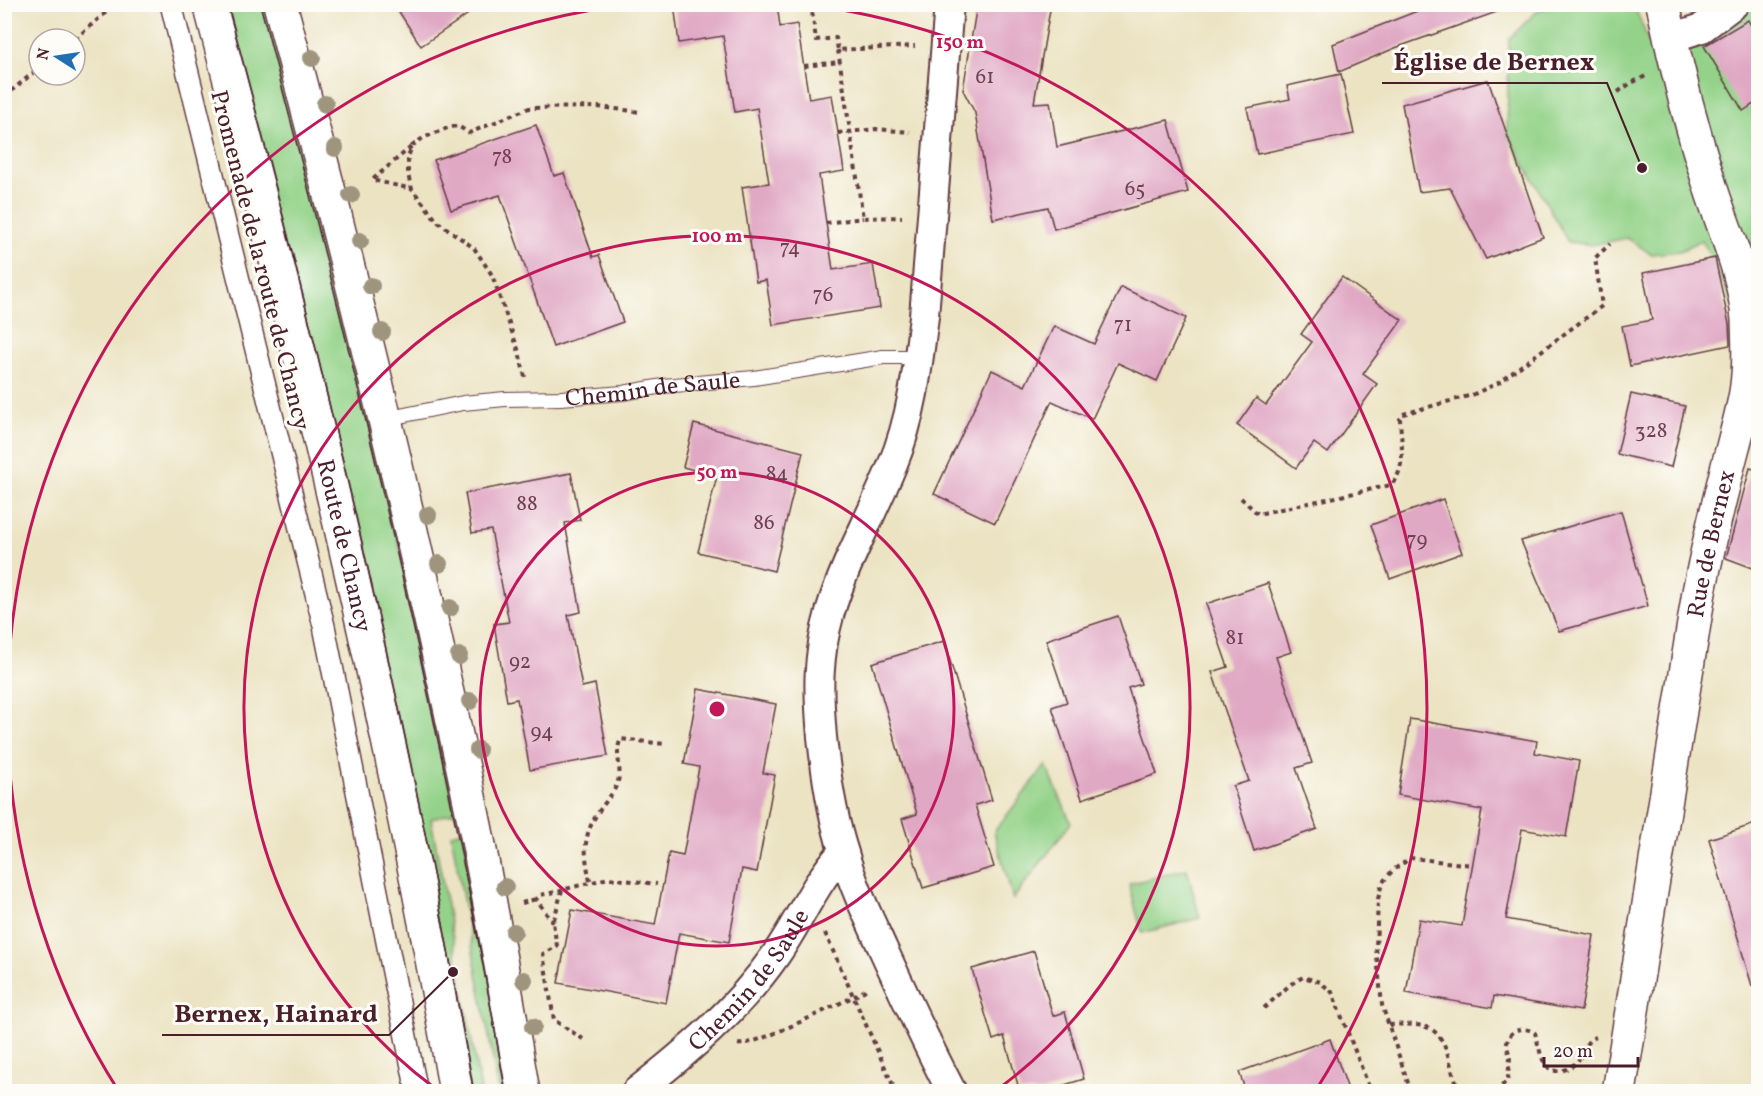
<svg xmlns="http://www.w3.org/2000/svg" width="1763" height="1096" font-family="Vollkorn,serif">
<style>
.green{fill:#93d288;stroke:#6e785a;stroke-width:1.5}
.building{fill:#e0a8c4}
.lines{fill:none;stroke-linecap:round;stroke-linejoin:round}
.service-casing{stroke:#623c42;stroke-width:16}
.pedestrian-casing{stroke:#623c42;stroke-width:24}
.minor-casing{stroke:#623c42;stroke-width:32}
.tertiary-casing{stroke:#623c42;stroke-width:36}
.secondary-casing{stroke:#623c42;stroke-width:36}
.path{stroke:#623c42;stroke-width:4;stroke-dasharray:4.5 4.5;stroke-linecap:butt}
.service{stroke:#fff;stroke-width:14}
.pedestrian{stroke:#fff;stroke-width:21}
.minor{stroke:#fff;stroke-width:28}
.tertiary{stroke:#fff;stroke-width:33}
.secondary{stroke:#fff;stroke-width:33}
.tram{stroke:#4a1f2b;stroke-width:1.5}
.tree{fill:#9f957f}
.ring{fill:none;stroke:#c2185b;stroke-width:3}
.labels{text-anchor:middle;stroke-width:6;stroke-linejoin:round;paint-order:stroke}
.number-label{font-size:21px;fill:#704151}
.street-label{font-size:24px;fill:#4a1f2b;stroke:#fdfcf7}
.centre{fill:#c2185b;stroke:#fdfcf7;stroke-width:3}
.ring-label{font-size:18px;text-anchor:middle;font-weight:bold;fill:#c2185b;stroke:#fdfcf7;stroke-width:6;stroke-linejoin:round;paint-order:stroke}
.leader{fill:none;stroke:#4a1f2b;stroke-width:2}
.callout-dot{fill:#4a1f2b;stroke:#fdfcf7;stroke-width:2}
.callout-label{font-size:26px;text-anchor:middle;font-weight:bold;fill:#4a1f2b;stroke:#fdfcf7;stroke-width:6;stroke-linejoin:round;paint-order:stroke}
</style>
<rect width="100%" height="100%" fill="#fdfcf7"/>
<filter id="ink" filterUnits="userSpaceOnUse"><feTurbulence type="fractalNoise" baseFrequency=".0167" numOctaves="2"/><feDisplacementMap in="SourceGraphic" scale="12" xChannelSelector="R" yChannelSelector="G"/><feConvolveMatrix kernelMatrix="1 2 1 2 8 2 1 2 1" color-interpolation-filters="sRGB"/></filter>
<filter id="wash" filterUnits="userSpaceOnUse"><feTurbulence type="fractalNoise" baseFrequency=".008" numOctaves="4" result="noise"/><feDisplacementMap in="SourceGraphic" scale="24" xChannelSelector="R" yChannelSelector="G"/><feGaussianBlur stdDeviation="1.35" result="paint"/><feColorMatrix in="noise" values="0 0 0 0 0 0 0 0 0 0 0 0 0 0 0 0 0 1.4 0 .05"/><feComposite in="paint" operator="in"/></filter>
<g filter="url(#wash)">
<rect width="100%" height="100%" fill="#ece3c3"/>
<g class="green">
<path d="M221,5H267L335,263L460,811L431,819L481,1091H466Z"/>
<path d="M1557,5H1634L1651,47L1718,5H1758V357L1702,240L1680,251L1651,254L1627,238L1592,245L1568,242L1507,133L1509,39L1537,11Z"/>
<path d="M1046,765L1071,823L1013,899L994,832Z"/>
<path d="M464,831L512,1091H499L451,834Z"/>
<path d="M1187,869L1200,918L1142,933L1129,884Z"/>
</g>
<g id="blocks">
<g class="building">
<path d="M394,4H483L421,46Z"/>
<path d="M674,4H777L780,27L797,24L809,99L832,95L844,171L819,175L833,270L873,264L880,308L773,325L766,280L756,282L742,187L769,183L757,108L735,112L723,36L679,43Z"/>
<path d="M977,4H1051L1034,103L1050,102L1057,147L1168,120L1188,192L1054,229L1048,207L993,219L975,113L963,90Z"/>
<path d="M1435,4H1508V8L1395,48L1339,72L1333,44Z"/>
<path d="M1748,20L1758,38V101L1743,111L1704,46Z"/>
<path d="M1341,74L1354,134L1257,154L1247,108L1290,99L1287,86Z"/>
<path d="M1488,80L1543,237L1486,259L1450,188L1419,192L1402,104Z"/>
<path d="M536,125L554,176L564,173L593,257L599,255L623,322L553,347L500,195L451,210L434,160Z"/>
<path d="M1715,258L1729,324L1730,345L1630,366L1622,326L1652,320L1643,273Z"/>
<path d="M1342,277L1402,320L1363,374L1377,384L1328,453L1314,443L1296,468L1237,425L1256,398L1266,405L1312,342L1301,334Z"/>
<path d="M1121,287L1186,318L1157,381L1118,363L1092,419L1052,401L995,523L934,494L992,370L1025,386L1054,326L1094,344Z"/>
<path d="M1631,394L1685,406L1671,467L1617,454Z"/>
<path d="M694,424L803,452L774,571L698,552L717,476L683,467Z"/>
<path d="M1750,468L1758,470V570L1726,558Z"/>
<path d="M571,473L580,520L565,523L581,612L568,615L582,687L595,684L608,756L530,770L517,699L507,701L494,624L509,622L491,530L472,533L465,493Z"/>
<path d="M1443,499L1462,553L1390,579L1371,525Z"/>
<path d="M1621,511L1648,606L1559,631L1521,541Z"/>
<path d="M1268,583L1291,652L1276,657L1312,763L1296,768L1317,829L1254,851L1233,786L1249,781L1212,672L1228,667L1206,604Z"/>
<path d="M1118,616L1141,684L1128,688L1157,774L1082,799L1052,707L1067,702L1046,640Z"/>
<path d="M944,641L992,800L975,805L994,867L923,888L902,819L917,814L872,663Z"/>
<path d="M698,689L776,704L763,773L775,775L757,872L742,869L729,942L679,933L666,1003L558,983L572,910L655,925L669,853L683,856L699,767L684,764Z"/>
<path d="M1410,719L1537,741L1535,753L1579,761L1566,837L1522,829L1506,919L1594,935L1581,1011L1494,996L1492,1008L1406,993L1419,919L1462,926L1482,810L1398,795Z"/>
<path d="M1758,823V985L1752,986L1709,839Z"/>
<path d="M1034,951L1053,1016L1065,1012L1084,1079L1042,1092H1020L1004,1036L993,1040L972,969Z"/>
<path d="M1330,1039L1349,1092H1246L1239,1072Z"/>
</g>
</g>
</g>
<g filter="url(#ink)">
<use href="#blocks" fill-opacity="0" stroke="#623c42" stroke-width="1.5"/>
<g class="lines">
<g class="service-casing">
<g id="service">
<path id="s1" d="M385,419L463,403L505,399L561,398L623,393L663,386L754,378L883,357H919"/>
</g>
</g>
<g class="pedestrian-casing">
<path id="pedestrian" d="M171,4L324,626L417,1092"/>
</g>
<g class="minor-casing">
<g id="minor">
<path d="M949,4L924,316C918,366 912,419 892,466C872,515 845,562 830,612C817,658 818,690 822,737C826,776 832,816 844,853C853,886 869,918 883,949C905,997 927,1045 952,1092"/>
<path d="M1671,38L1702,28L1734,4"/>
<path id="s2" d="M636,1092C687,1052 738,1009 775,956C799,922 814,883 843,852"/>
</g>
</g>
<g class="tertiary-casing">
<g id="tertiary">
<path id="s3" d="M1619,1092L1699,592C1706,557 1714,521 1723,486C1730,456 1739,427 1745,398C1750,373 1749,346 1748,320C1745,274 1725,233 1711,189C1692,129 1676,67 1663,4"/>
</g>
</g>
<g class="secondary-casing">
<g id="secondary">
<path id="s4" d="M210,4C305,364 393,725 456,1092"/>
<path d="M280,4C352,273 417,544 473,816C492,907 507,1000 523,1092"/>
</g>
</g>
<g class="path">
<path d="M811,4L816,40L836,38L838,50L915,46"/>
<path d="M75,39L116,4"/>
<path d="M838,50L863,218L902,217"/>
<path d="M804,66L840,62"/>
<path d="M1618,92L1631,83L1646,76"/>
<path d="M4,97L39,68"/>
<path d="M838,133L876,129L910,132"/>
<path d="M411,147L372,180L412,189"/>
<path d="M826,223L863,218"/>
<path d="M525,377L519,352L492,275L474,248L438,222L412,189L408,175V157L412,146L423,138L450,127L458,126L469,133L529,108L598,107L641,112"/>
<path d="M1241,498L1258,514L1391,485C1407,469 1401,441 1400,419L1403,414L1472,395L1498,383L1602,306L1595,258L1610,244"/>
<path d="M590,881C584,853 582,836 599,811C605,802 613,794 617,784C624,766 613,755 621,739L665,744"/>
<path d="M522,903L536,899"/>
<path d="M553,923L536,899L540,895L561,891"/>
<path d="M825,933L896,1092"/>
<path d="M1264,1008L1291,984L1303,977L1320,982L1332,992L1371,1092"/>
<path d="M1389,1025C1429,1023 1441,1025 1451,1066C1453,1076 1457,1086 1465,1092"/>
<path d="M583,1039L554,1020L543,954L557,946L553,923L562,890L608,878L657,884"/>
<path d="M738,1044C753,1047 833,1006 853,997L867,989"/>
<path d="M1411,1092L1382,1005L1376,948L1378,899L1382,883L1393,870L1411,858L1473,865"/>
<path d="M1495,1092L1508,1080C1508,1072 1510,1063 1510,1056C1509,1052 1507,1049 1507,1046C1506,1030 1524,1025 1535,1033C1538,1042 1540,1057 1546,1065C1555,1077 1572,1069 1579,1059C1585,1050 1584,1041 1596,1037"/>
</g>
<use href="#service" class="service"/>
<use href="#pedestrian" class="pedestrian"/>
<use href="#minor" class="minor"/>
<use href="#tertiary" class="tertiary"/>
<use href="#secondary" class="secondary"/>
<g class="tram">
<path d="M227,4C263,134 296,265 327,395C383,626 433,858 474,1092"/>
<path d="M260,4C356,364 442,725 506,1092"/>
</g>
</g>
<g class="tree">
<circle cx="312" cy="58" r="9"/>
<circle cx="325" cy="104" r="9"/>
<circle cx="335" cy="148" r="9"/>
<circle cx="351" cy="195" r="9"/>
<circle cx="360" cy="241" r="9"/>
<circle cx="371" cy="286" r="9"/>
<circle cx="382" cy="332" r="9"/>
<circle cx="428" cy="515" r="9"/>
<circle cx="439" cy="564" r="9"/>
<circle cx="450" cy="608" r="9"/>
<circle cx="459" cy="656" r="9"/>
<circle cx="470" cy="701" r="9"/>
<circle cx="478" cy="750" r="9"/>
<circle cx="505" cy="887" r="9"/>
<circle cx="514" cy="932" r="9"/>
<circle cx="524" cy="980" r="9"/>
<circle cx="533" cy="1027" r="9"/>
</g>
</g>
<g class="ring">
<circle cx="717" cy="709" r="237"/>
<path d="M436 1089A473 473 0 1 1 998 1089"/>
<path d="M118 1090A710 710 0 0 1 624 5M810 5A710 710 0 0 1 1316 1090"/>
</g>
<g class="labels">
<g class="number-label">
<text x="985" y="83">61</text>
<text x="502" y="163">78</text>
<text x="1135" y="195">65</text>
<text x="790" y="254">74</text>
<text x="823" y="301">76</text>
<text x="1123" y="331">71</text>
<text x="1651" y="437">328</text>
<text x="777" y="480">84</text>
<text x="527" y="510">88</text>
<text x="764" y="529">86</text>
<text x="1417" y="546">79</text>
<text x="1235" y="644">81</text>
<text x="520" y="668">92</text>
<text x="542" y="738">94</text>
</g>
<g class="street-label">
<text transform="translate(261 260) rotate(76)" y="8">Promenade de la route de Chancy</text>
<text dy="8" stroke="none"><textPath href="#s1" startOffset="270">Chemin de Saule</textPath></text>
<text dy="8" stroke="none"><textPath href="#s3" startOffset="556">Rue de Bernex</textPath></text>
<text dy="8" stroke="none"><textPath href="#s4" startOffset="558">Route de Chancy</textPath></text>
<text dy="8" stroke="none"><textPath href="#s2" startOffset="160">Chemin de Saule</textPath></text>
</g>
</g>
<circle cx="717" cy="709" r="9" class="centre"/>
<g class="ring-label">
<text x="960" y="48">150 m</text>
<text x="717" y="242">100 m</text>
<text x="717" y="478">50 m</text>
</g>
<path class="leader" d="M1642 168L1607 83H1382M453 972L389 1035H162"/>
<g class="callout-dot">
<circle cx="1642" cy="168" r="6"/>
<circle cx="453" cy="972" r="6"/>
</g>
<g class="callout-label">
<text x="1494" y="70">Église de Bernex</text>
<text x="276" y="1022">Bernex, Hainard</text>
</g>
<rect width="1763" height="1096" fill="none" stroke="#fdfcf7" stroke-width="24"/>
<g transform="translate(57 57) rotate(282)"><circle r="28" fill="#fdfcf7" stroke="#b5a4a5" stroke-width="1.5"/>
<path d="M0-4.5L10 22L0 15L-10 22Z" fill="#1f6fb2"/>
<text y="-9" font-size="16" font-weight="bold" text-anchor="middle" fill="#4a1f2b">N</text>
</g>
<path d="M1544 1057v9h94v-9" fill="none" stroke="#4a1f2b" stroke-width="3"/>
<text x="1553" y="1057" font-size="18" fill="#4a1f2b" stroke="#fdfcf7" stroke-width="4.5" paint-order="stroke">20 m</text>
</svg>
